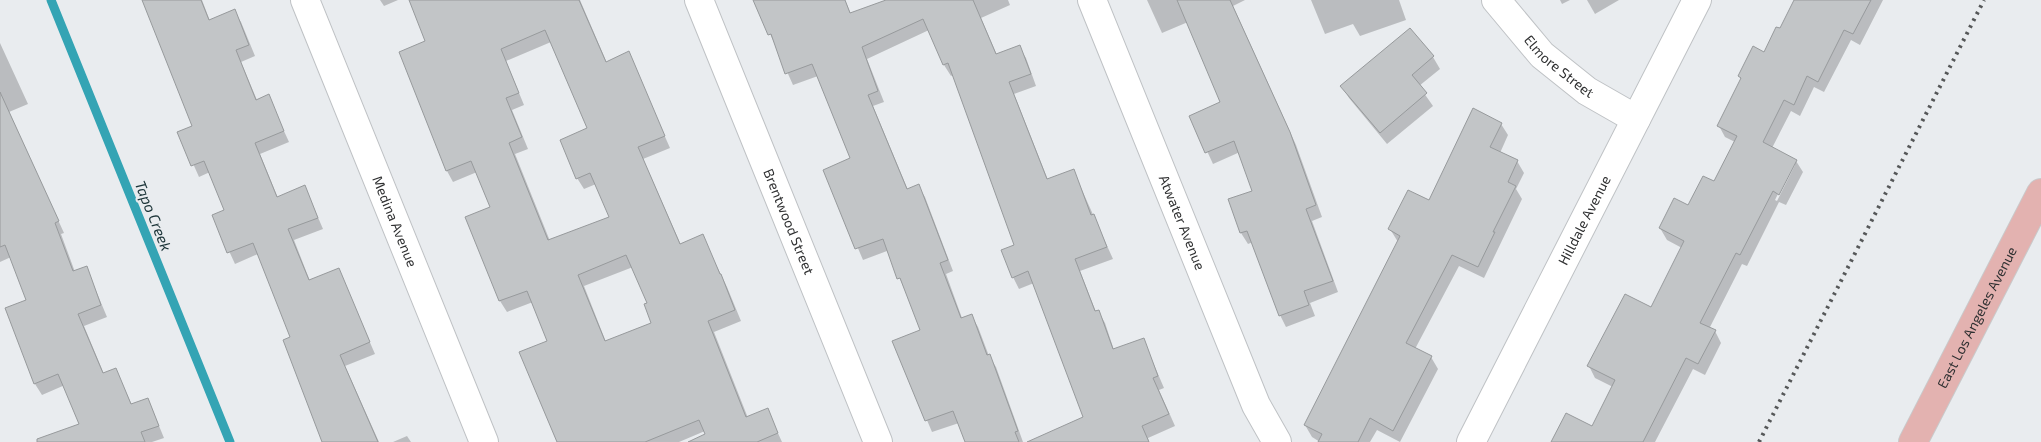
<svg xmlns="http://www.w3.org/2000/svg" width="2041" height="442" font-family="'Exo 2',sans-serif">
<style>
.shadow{fill:#0003;fill-rule:evenodd}
.lines{fill:none;stroke-linecap:round;stroke-linejoin:round}
.stream{stroke:#34a4b4;stroke-width:9}
.building{fill:#c2c5c7;stroke:#979a9c;fill-rule:evenodd}
.minor-casing{stroke:#bfc2c5;stroke-width:30}
.major-casing{stroke:#c9c9ca;stroke-width:30}
.minor{stroke:#fff;stroke-width:28}
.major{stroke:#e3b2b0;stroke-width:28}
.rail{stroke:#555758;stroke-width:4;stroke-dasharray:2.5 5;stroke-linecap:butt}
.labels{text-anchor:middle;stroke-width:4;stroke-linejoin:round;paint-order:stroke}
.street-label{font-size:14px;fill:#303132;stroke:#e9ecef}
.water-label{font-size:15px;font-style:italic;fill:#1a3337;stroke:#e9ecef}
</style>
<rect width="100%" height="100%" fill="#e9ecef"/>
<g class="shadow">
<path d="M146,0H202L210,21L234,11L241,22L255,56L241,62L257,100L268,96L289,142L260,154L278,198L305,187L323,229L294,240L310,281L338,269L375,354L345,366L379,442H323L292,337L258,254L235,264L213,216L226,211L210,172L199,177L179,132L194,126Z"/>
<path d="M380,0H398L384,6Z"/>
<path d="M410,0H580L607,63L628,53L670,148L643,159L681,245L702,236L727,287L741,321L714,332L748,418L767,409L782,442H710L705,431L679,442H557L521,353L548,342L533,302L507,312L500,301L466,218L492,208L477,172L453,182L447,171L427,42ZM551,42L589,129L577,178L584,189L596,184L611,218L550,241L515,154L528,149L512,110L524,105L506,61ZM633,267L649,304L653,324L606,342L584,286Z"/>
<path d="M755,0H845L851,14L889,0H1008L1010,5L981,18L997,55L1019,47L1026,58L1036,86L1014,94L1048,180L1073,170L1113,259L1080,271L1096,312L1098,311L1105,323L1114,350L1143,339L1164,388L1159,390L1175,426L1148,438L1149,442H1072L1085,418L1034,283L1019,289L1013,277L1016,246L953,75L951,76L944,65L929,30L867,59L884,102L873,106L908,190L918,186L925,197L953,271L946,274L962,318L971,315L978,327L989,356L996,367L1023,442H966L959,423L932,432L894,342L922,331L905,290L887,251L863,260L825,171L852,159L818,76L793,85Z"/>
<path d="M1147,0H1245L1233,6L1296,145L1322,217L1312,221L1338,292L1310,303L1315,316L1286,327L1280,315L1253,242L1248,244L1241,233L1229,200L1254,192L1240,152L1213,164L1191,116L1222,103L1188,22L1162,33Z"/>
<path d="M1311,0H1399L1406,20L1360,36L1353,24L1325,34Z"/>
<path d="M1560,0H1570L1562,4Z"/>
<path d="M1587,0H1619L1595,14Z"/>
<path d="M1795,0H1883L1860,45L1851,40L1824,92L1814,87L1800,116L1791,111L1772,148L1796,161L1803,172L1786,205L1779,202L1747,266L1742,264L1709,329L1715,331L1721,343L1705,375L1693,369L1655,442H1552L1592,428L1613,387L1595,378L1589,366L1651,308L1682,248L1667,240L1660,228L1689,207L1714,183L1735,142L1725,137L1719,126L1742,81L1739,76L1764,53L1780,30ZM1792,165H1795L1777,201L1775,200Z"/>
<path d="M0,43L28,104L9,112L64,233L61,234L75,272L86,267L107,317L84,326L104,374L115,369L132,405L148,399L164,438L152,442H58L81,424L65,385L42,395L35,384L26,361L28,301L11,257L0,262Z"/>
<path d="M1433,57L1440,69L1419,86L1433,106L1387,144L1349,98L1342,86Z"/>
<path d="M1501,124L1508,135L1500,153L1517,161L1524,173L1516,189L1522,199L1484,278L1459,266L1415,349L1431,357L1438,369L1400,442L1377,430L1370,442H1320L1312,437L1305,425L1398,242L1390,229L1429,201Z"/>
<path d="M407,436L411,442H393Z"/>
</g>
<g class="lines">
<path class="stream" d="M51,0L230,442"/>
</g>
<g class="building">
<path d="M142,0H201L209,20L235,9L249,45L236,50L256,100L269,94L284,131L255,143L277,197L305,185L318,218L288,229L309,280L339,268L370,342L340,355L378,442H322L283,340L290,337L253,243L227,253L212,215L224,210L204,161L191,166L177,132L192,126Z"/>
<path d="M409,0H579L606,62L629,51L665,136L638,147L680,244L703,234L720,274H721L735,310L708,321L746,417L768,408L778,433L757,442H688L705,434L699,420L645,442H557L519,352L547,341L527,291L499,301L465,217L490,207L471,161L446,171L399,52L425,41ZM545,30L587,128L560,140L576,179L590,173L609,217L548,240L509,143L522,137L506,98L519,93L501,49ZM626,255L647,303L644,304L651,323L605,341L578,275Z"/>
<path d="M753,0H845L850,13L886,0H973L996,54L1020,45L1031,74L1009,82L1047,179L1074,169L1091,215L1094,214L1107,247L1075,259L1095,311L1099,310L1113,349L1144,338L1158,376L1153,378L1169,414L1142,426L1149,442H1027L1083,417L1028,271L1012,278L1001,250L1014,245L948,63L943,65L923,19L862,47L878,91L868,95L907,189L919,184L948,260L940,263L961,318L972,314L987,355L990,354L1018,431L1015,432L1019,442H965L953,411L925,421L892,341L920,330L900,278L897,279L883,239L855,249L823,170L850,158L812,64L785,74L771,34L768,35Z"/>
<path d="M1177,0H1230L1290,132L1316,205L1306,209L1333,281L1304,291L1309,305L1279,316L1247,231L1240,233L1228,199L1252,191L1234,141L1205,153L1189,116L1220,102Z"/>
<path d="M1794,0H1871L1853,34L1844,30L1818,82L1807,76L1794,105L1784,100L1763,142L1797,160L1779,195L1773,191L1740,255L1736,253L1700,323L1716,330L1698,364L1686,358L1643,442H1551L1566,413L1592,426L1615,380L1587,366L1625,294L1651,307L1684,241L1659,228L1674,198L1688,205L1703,176L1714,181L1737,136L1717,126L1741,78L1738,76L1753,46L1764,52L1776,27L1780,28Z"/>
<path d="M1410,28L1434,56L1412,75L1427,93L1380,133L1340,86Z"/>
<path d="M0,92L59,221L55,223L73,271L87,266L101,305L78,314L103,373L116,368L131,404L148,398L159,426L141,432L145,442H37V439L79,424L58,374L34,384L5,308L26,300L5,245L0,247Z"/>
<path d="M1473,108L1502,123L1490,147L1518,160L1508,182L1516,186L1493,232H1495L1478,267L1452,255L1406,343L1432,356L1393,431L1370,418L1358,442H1318L1322,434L1304,425L1400,236L1388,229L1408,190L1429,200Z"/>
</g>
<g class="lines">
<g class="minor-casing">
<g id="minor">
<path id="s1" d="M305,0L484,442"/>
<path id="s2" d="M699,0L878,442"/>
<path id="s3" d="M1092,0L1256,405L1277,442"/>
<path id="s4" d="M1496,0L1542,55L1587,91L1636,119"/>
<path id="s5" d="M1471,442L1697,0"/>
</g>
</g>
<g class="major-casing">
<g id="major">
<path id="s6" d="M1913,442L2041,193"/>
</g>
</g>
<use href="#minor" class="minor"/>
<use href="#major" class="major"/>
<path class="rail" d="M1759,442L1984,0"/>
</g>
<g class="labels">
<g class="street-label">
<text dy="5" stroke="none"><textPath href="#s4" startOffset="92">Elmore Street</textPath></text>
<text dy="5" stroke="none"><textPath href="#s1" startOffset="239">Medina Avenue</textPath></text>
<text dy="5" stroke="none"><textPath href="#s2" startOffset="239">Brentwood Street</textPath></text>
<text dy="5" stroke="none"><textPath href="#s5" startOffset="249">Hilldale Avenue</textPath></text>
<text dy="5" stroke="none"><textPath href="#s3" startOffset="240">Atwater Avenue</textPath></text>
<text dy="5" stroke="none"><textPath href="#s6" startOffset="140">East Los Angeles Avenue</textPath></text>
</g>
<g class="water-label">
<text transform="translate(153 216) rotate(68)" y="5">Tapo Creek</text>
</g>
</g>
</svg>
